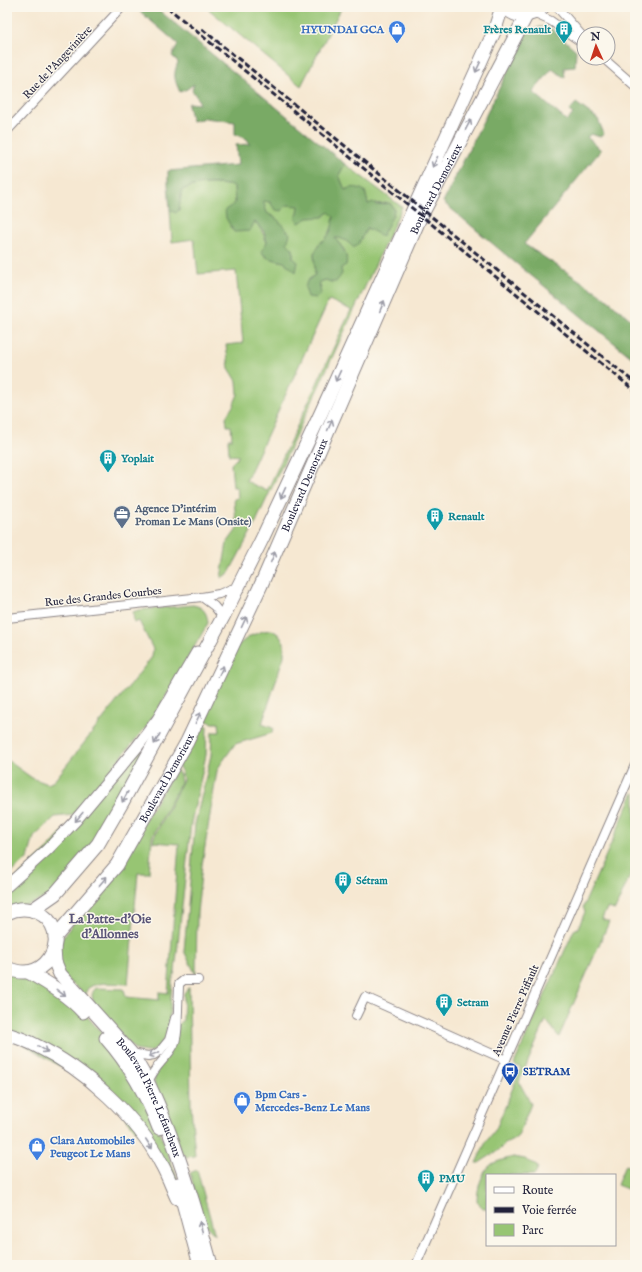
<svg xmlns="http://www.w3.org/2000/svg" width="642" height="1272" font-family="'IM FELL English',serif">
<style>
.green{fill:#97c573;stroke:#5c7457;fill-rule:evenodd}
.forest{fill:#79aa65;stroke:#4e6650}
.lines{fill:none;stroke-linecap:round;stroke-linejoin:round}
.street-casing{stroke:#8c8586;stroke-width:10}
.secondary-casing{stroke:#8c8586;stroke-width:13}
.primary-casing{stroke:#8c8586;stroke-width:15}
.street{stroke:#fff;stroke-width:8}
.secondary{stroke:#fff;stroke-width:11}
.primary{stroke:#fff;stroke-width:13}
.rail{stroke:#22223b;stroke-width:3;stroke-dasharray:6 3;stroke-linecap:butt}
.oneway{stroke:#9c9ca7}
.labels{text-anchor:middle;stroke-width:3;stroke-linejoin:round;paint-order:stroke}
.shop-label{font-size:11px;font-weight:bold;fill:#366cbe;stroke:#fbf7ec;text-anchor:start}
.culture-label{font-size:11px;font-weight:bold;fill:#0d838f;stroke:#fbf7ec;text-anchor:start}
.street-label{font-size:11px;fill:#22223b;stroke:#fbf7ec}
.service-label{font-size:11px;font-weight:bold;fill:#4e5e75;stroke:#fbf7ec;text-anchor:start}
.transit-label{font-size:11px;font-weight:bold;fill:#164399;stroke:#fbf7ec;text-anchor:start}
.quarter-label{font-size:13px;font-weight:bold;fill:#5a5578;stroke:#fbf7ec}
</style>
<rect width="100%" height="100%" fill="#fbf7ec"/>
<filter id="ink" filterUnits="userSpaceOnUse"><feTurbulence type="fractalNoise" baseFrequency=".025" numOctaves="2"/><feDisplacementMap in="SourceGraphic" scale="8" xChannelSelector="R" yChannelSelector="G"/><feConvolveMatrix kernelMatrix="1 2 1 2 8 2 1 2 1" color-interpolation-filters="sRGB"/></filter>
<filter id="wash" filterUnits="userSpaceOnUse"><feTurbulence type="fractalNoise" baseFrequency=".012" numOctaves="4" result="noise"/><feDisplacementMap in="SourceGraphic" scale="16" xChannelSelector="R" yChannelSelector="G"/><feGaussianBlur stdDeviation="0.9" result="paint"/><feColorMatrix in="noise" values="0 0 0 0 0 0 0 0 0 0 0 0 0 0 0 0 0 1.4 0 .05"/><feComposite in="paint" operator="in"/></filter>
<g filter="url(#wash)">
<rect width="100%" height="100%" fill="#f6e8d2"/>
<g class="green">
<path d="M206,7H342L301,86Z"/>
<path d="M345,164L402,207L255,524L229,573L221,578L227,543L243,521L239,524L236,522L234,499L238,498L237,487H233L231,464L239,456L229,455L228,439H232L231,426H227L226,417L233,406L238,394L237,381L229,368L226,345L243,343L236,271L198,274L194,239L172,242L170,210L176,212L182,190C200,182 215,183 234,186L235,203C249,216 261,224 267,243L261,252L268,258L284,262L293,258V249L287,243L277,219L267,213L263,201L300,206L298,214C310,219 320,219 329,212L334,217C333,224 331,233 326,238C325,240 322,241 321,242C318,245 317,250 314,253C315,261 314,268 315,275L307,281L321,288L319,282L326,280L331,282L341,268L345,251L335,238H342L349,243L364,234L367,228L372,231L393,215L394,209L390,203L368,204L365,191L345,190L339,175ZM329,300L351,310L267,491L246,481Z"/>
<path d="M193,605C204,607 207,613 208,623L163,701L146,727L73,815L55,817L34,837L28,858L7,876V760L32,778L48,784L54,781L152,657L153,649L139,621L134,623L133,612L138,610Z"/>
<path d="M272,630L278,634L284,642V656L262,724L273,728L272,733L235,744L220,765L217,771L202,865L197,913L196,975L184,951L195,824L211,755L212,732H220L219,723H213L198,718L230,651L250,636L263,631Z"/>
<path d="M158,719L123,801L55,894L7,913V886L47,850Z"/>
<path d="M200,721L207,726L206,755L191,823L175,971L172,982L168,1035L158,1047L152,1051L147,1052L135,1050L95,1005C92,998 90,994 96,988L124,989L126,997L159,1000V992L168,993L179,844L153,842L154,837L183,780C183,774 181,769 177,765Z"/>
<path d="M176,769L180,775L181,782L152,837L149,873H138L128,984C118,984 98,981 90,987C87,988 86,991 86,995L60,974L54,949L117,865Z"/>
<path d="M634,792L635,793V864L615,910L607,908L602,919L609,922L559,1037L546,1020L519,1082L531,1104L518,1136L513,1140L505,1144L499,1150L479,1163H476L486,1142L496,1129L521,1068L514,1064L574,930L578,928L585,912L583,907Z"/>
<path d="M7,968L76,1004L114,1047L157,1124L176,1176L184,1204L162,1164L109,1096L7,1034Z"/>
<path d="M189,987L191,1106L195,1156L186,1157L179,1149L154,1084C154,1075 159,1068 163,1060C169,1049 173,1036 178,1024L183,1020L184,993Z"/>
<path d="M513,1157L525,1159L538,1167L535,1175H487V1210L483,1208L477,1202C477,1190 481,1172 492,1164C497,1161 507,1159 513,1157Z"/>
<path d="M625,1165L635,1169V1192L617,1185Z"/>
<path d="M197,1170L215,1235L203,1222L190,1173Z"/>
</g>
<g class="forest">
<path d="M141,7H155L345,164L339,175L345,190C353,186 358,187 365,191L368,204L373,202L376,205L390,203L394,209L393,215L382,236L367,228L359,243L354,248C348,242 344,238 335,238C341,247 349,253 346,265L341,268L342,274L336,282H331L326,280L319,282L321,294L316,298L308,297L305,288L307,281L315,275C314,268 315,261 314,253C317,250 318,245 321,242C322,241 325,240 326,238C331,233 333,224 334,217L329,212L323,217L308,218L299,223L295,217L298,214L299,206L286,205L282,211L275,210L270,202L263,201L267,213L277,219L290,234L287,243L293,249V258L298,262L296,272L284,262L268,258L261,252L267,242L264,232L255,221L250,231L234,232L226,218L225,210L235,203L234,186C216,183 199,182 182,190L179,210L176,213L170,210L168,185V171L238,165L236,145L250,144L247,139L235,134V122L205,118L192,121L188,106L189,103L200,104L198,99L192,90L194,84L187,89L180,92C174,79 173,75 178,62L172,56L178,44L137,9Z"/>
<path d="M540,27H549L576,50L575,67L564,68L565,78L552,69L533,92L567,121L573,114L569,111L576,103L598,119L604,134L600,137L591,134L587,137L601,150L524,244L602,295L635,323V360L512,260L443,202L526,34L534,29Z"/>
</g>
</g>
<g filter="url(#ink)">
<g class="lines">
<g class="street-casing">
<g id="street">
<path d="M557,7L584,38"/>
<path d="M533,13L551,21L584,44"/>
<path d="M603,58L635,86"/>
<path d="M7,131L122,7"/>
<path d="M202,597L214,606L223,617"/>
<path d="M7,618L202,597L219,594L231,589"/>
<path d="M356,1016L365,997L506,1060"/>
<path d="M131,1053L148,1056L154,1055L160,1051L169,1040L175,1018"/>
<path d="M148,1083C153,1067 167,1059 174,1045C179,1034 177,1023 178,1011C178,1002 179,993 179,984L184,980H198"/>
<path d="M416,1265L635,765"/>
</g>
</g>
<g class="secondary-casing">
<path id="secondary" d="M7,886L47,850L75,821L137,747L158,719L197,652"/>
</g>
<g class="primary-casing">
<g id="primary">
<path d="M505,7C516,19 530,17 543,7"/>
<path d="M32,910L55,894L98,844L123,801L223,617L263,537L321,413L494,32L502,7"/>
<path d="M7,913C17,908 26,907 37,912C74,928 50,988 7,968"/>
<path id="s1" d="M55,937L117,865L187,742L261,585L419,220L526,16"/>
<path id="s2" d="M54,949L55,962L60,974L131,1053C150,1082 162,1113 174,1145C188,1184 200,1224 211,1265"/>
<path d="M28,972C48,983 68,995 83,1012"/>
<path d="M7,1034C16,1037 26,1040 35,1045C85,1069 137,1116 162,1165C168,1176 172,1187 177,1198"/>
<path d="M106,1038C129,1064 147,1096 159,1128"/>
<path d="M178,1184L200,1265"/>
</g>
</g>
<use href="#street" class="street"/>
<use href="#secondary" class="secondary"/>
<use href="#primary" class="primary"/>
<g class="rail">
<path d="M167,7L635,391"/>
<path d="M202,29L635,383"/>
</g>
</g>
<defs><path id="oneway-shaft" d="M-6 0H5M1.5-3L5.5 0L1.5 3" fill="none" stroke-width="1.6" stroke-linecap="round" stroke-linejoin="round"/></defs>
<g class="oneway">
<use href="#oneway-shaft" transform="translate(478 67) rotate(115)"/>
<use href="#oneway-shaft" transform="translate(468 125) rotate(-62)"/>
<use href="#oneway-shaft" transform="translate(435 162) rotate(115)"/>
<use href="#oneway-shaft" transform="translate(382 306) rotate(-67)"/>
<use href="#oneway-shaft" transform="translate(338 376) rotate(115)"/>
<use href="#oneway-shaft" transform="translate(330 425) rotate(-66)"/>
<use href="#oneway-shaft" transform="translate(283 493) rotate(115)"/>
<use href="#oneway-shaft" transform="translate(273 557) rotate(-67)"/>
<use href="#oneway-shaft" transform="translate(244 622) rotate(-65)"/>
<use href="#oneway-shaft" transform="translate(221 671) rotate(-65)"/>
<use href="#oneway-shaft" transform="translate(198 718) rotate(-64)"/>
<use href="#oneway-shaft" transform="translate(157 739) rotate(119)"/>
<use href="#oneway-shaft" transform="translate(125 797) rotate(119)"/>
<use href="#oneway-shaft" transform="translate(79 817) rotate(130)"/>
<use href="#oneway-shaft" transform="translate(103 881) rotate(-49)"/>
<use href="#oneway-shaft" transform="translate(61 993) rotate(37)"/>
<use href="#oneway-shaft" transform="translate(43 1049) rotate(31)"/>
<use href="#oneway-shaft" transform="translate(154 1054) rotate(158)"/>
<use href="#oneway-shaft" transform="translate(149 1144) rotate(57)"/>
<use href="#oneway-shaft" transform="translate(201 1227) rotate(-105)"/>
</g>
</g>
<defs>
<g id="shop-pin" transform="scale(0.9)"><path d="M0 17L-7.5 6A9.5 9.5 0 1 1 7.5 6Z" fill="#3f7fe0" stroke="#fbf7ec"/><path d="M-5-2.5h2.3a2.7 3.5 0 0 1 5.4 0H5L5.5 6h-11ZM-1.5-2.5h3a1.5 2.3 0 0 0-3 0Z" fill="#fff"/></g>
<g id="building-pin" transform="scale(0.9)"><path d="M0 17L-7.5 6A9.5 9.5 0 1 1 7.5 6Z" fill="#0f9aa8" stroke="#fbf7ec"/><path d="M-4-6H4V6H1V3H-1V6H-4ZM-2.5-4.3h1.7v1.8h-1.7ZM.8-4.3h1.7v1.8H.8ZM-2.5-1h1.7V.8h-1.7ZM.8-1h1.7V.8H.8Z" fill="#fff"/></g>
<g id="office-pin" transform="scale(0.9)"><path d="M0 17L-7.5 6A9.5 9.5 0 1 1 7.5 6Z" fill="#5c6f8a" stroke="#fbf7ec"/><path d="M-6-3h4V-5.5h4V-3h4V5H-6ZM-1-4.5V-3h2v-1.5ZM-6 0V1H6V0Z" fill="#fff"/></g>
<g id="bus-pin" transform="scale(0.9)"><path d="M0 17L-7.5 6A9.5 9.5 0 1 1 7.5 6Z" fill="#1a4fb4" stroke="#fbf7ec"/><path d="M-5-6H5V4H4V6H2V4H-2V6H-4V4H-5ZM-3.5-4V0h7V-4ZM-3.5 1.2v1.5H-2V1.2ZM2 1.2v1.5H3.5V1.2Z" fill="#fff"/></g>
</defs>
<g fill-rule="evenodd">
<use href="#shop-pin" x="397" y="29"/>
<use href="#building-pin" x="564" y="29"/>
<use href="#building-pin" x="108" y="458"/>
<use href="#office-pin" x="122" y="514"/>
<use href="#building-pin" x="435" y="516"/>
<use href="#building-pin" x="343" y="880"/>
<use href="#building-pin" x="444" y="1002"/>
<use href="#bus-pin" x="510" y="1071"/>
<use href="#shop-pin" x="242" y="1100"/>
<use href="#shop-pin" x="37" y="1146"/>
<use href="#building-pin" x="426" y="1178"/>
</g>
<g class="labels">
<g class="shop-label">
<text x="384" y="33" text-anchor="end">HYUNDAI GCA</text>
<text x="255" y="1098">Bpm Cars -<tspan x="255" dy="13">Mercedes-Benz Le Mans</tspan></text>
<text x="50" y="1144">Clara Automobiles<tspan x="50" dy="13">Peugeot Le Mans</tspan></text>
</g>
<g class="culture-label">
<text x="551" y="33" text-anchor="end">Frères Renault</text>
<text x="121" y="462">Yoplait</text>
<text x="448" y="520">Renault</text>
<text x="356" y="884">Sétram</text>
<text x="457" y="1006">Setram</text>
<text x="439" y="1182">PMU</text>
</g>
<g class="street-label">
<text transform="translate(57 62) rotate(-47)" y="4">Rue de l'Angevinière</text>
<text dy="4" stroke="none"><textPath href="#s1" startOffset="843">Boulevard Demorieux</textPath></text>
<text dy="4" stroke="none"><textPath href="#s1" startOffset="519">Boulevard Demorieux</textPath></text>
<text transform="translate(103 596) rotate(-6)" y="4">Rue des Grandes Courbes</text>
<text dy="4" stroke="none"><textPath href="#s1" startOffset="195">Boulevard Demorieux</textPath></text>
<text transform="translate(515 1010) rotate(-66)" y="4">Avenue Pierre Piffault</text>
<text dy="4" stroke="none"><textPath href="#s2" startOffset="180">Boulevard Pierre Lefaucheux</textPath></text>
</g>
<g class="service-label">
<text x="135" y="512">Agence D'intérim<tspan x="135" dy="13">Proman Le Mans (Onsite)</tspan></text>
</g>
<g class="transit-label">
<text x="523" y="1075">SETRAM</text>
</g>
<g class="quarter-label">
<text x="110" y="923">La Patte-d'Oie<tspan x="110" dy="15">d'Allonnes</tspan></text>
</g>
</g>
<rect width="642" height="1272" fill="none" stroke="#fbf7ec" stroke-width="24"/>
<rect x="486" y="1174" width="130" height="72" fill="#fbf7ec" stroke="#a4a2a5"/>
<rect x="494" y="1187" width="20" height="6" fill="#ffffff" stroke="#a4a2a5"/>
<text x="522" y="1194" font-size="12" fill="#22223b">Route</text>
<rect x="494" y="1207" width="20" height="6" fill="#22223b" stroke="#a4a2a5"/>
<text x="522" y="1214" font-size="12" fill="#22223b">Voie ferrée</text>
<rect x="494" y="1224" width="20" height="12" fill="#97c573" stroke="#a4a2a5"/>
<text x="522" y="1234" font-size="12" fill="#22223b">Parc</text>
<g transform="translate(596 46) rotate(357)"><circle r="19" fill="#fbf7ec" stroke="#a4a2a5"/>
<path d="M0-3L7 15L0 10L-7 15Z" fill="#c8321e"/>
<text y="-6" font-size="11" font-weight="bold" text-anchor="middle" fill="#22223b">N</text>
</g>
</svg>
